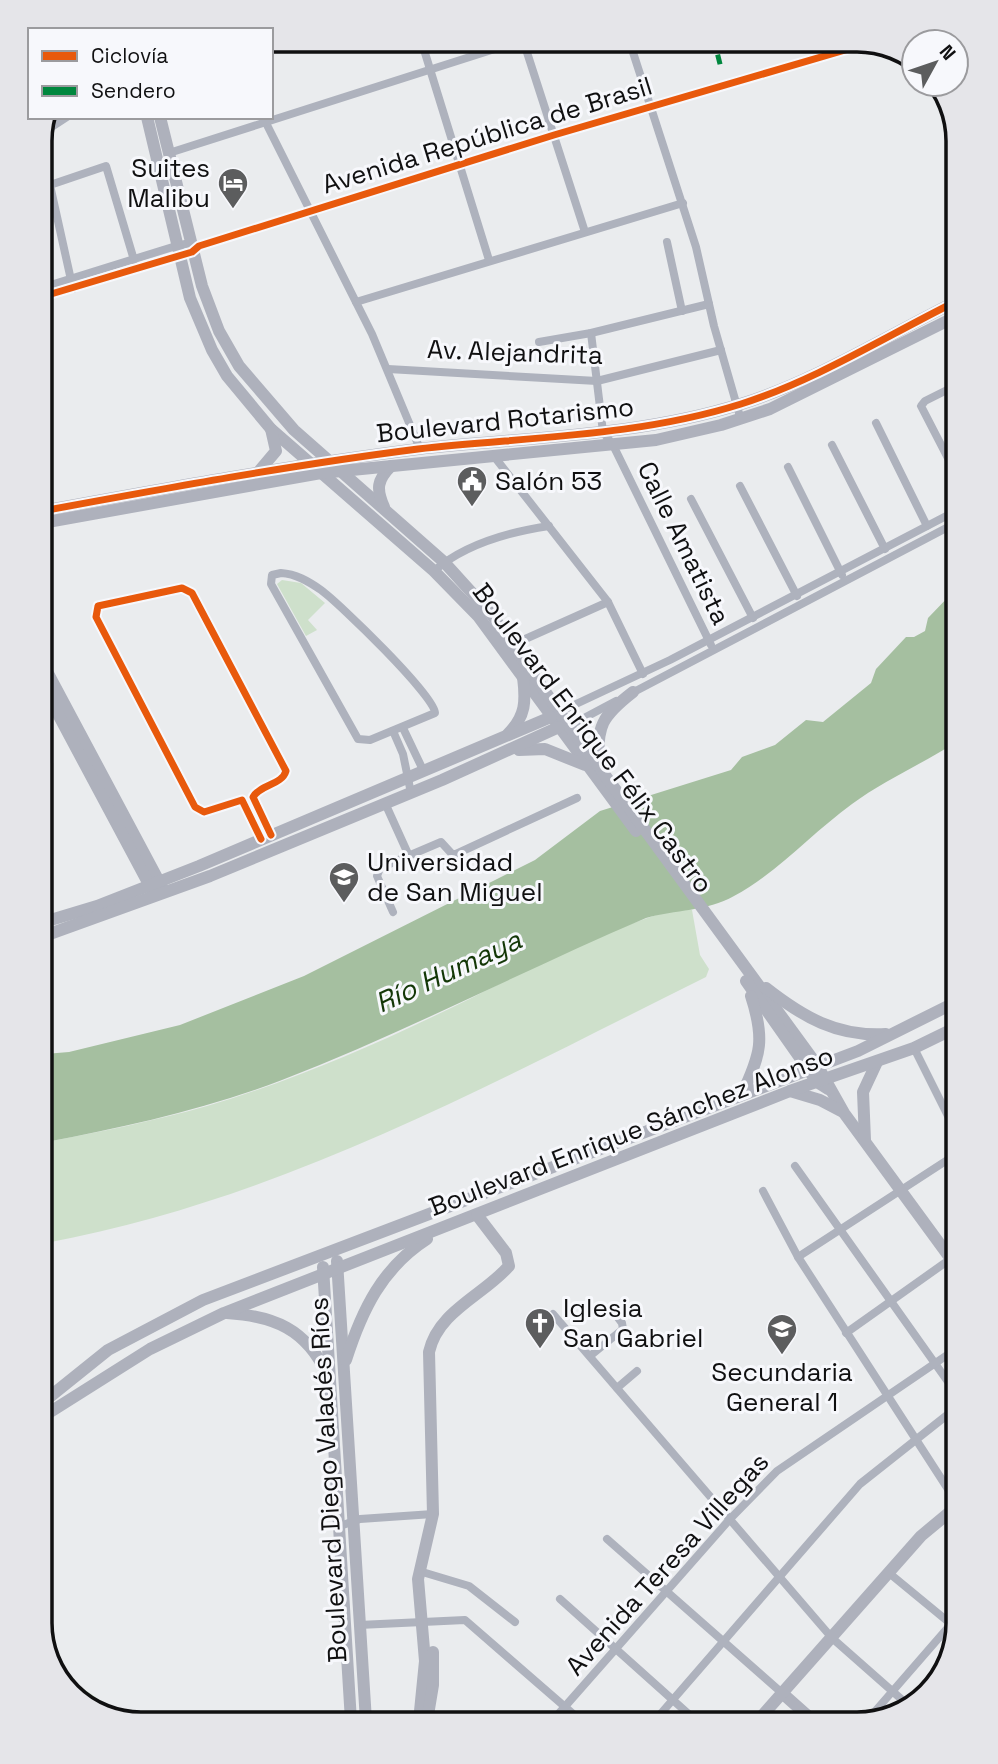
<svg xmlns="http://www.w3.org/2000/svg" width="998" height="1764" font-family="'Space Grotesk',sans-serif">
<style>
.green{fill:#cee0cb}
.water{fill:#a5bfa0}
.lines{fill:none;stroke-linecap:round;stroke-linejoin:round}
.street{stroke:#aeb2bd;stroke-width:8}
.secondary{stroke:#aeb1bc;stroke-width:12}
.quiet{stroke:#00873e;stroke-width:5;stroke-dasharray:10 5;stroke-linecap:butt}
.cycleway-casing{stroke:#f7f8fc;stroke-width:11}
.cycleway{stroke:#e8590c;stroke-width:7}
.labels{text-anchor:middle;stroke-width:6;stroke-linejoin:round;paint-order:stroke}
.street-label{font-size:26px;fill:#101011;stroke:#f7f8fc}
.poi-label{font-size:26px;fill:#101011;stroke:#f7f8fc;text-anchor:start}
.water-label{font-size:28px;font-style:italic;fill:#133707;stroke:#f7f8fc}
.rim{fill:none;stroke:#101011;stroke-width:3.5}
</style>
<rect width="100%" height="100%" fill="#eaecee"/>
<g class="green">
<path d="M282,580L301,583L325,603L308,620L317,630L306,636L277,584Z"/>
<path d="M673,910H692L700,955L709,969L706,977C490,1084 286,1198 46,1243V1142C99,1132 154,1121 207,1106C282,1084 359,1052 430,1018C509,981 588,934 673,910Z"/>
<path d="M54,1669L134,1723L85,1706Z"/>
</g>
<path class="water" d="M952,593L953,744C920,765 883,781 852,804C812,833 777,873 734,896C707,911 675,910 646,918C524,970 406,1032 282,1080C206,1109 125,1127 46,1142L45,1054L69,1052L180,1025L304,976L535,860L600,811L731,770L742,757L775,745L806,720L823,722L871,683L876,669L906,637H914L925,631L928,618Z"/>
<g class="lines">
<g class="street">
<path d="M421,40L489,260"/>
<path d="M629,40L696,247L714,326L741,420"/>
<path d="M263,117L372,334L420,449"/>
<path d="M41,134L67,117"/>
<path d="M169,153L523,40L585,232"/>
<path d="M667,242L682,311"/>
<path d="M41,288L176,246L190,243L196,245"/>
<path d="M73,289L50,185L106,166L134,260"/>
<path d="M41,297L192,252L199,246L554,135L869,43"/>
<path d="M356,302L683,203"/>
<path d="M591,333L603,432L613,445L711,645"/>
<path d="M539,342L591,333L709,304"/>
<path d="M388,369L597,381L721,350"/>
<path d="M951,388L925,401L921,406L952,466"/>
<path d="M876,423L927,526"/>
<path d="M832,445L885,549"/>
<path d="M493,455L608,602L643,674"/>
<path d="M788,467L842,575"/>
<path d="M740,486L797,596"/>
<path d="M691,499L753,618"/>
<path d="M434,571C465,544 509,532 549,526"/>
<path d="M281,573C296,574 308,581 321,590C339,603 435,696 435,713L370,740L358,739L271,584L272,575Z"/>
<path d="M514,644L608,602"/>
<path d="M630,694L952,525"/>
<path d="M559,712L670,660L952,513"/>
<path d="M569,726L616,701"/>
<path d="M403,728L424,772"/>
<path d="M393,731L403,754L411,793"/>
<path d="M385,803L409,856"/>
<path d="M261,839L242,800L204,812L195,807L96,617L98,606L182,588L192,593L286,771C282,785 261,784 253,797L271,835"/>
<path d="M393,912L377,876L380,868L441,842L452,854H456L577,798"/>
<path d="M914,1048L955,1130"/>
<path d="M795,1166L956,1393"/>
<path d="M763,1191L798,1257L957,1503"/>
<path d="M798,1257L955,1155"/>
<path d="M553,1314L832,1638L908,1705"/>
<path d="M846,1333L956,1255"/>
<path d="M590,1356L623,1329L622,1323L613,1311"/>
<path d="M617,1388L637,1371"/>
<path d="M340,1526L360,1519L433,1514"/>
<path d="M607,1539L782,1693"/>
<path d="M419,1571L469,1586L515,1622"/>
<path d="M889,1573L957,1629"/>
<path d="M560,1599L693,1718"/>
<path d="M359,1625L465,1620L579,1719"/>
<path d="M871,1716L951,1624"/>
<path d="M657,1718L860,1484L956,1408"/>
<path d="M554,1719L730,1519L777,1471L956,1349"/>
</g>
<g class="secondary">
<path d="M147,117L190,298L212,350L227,376L271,429L434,571L478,616L636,831"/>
<path d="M160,117L202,286L219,331L239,366L294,430L444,562L492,615L569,726L817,1065L844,1113L956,1266"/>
<path d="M260,470L276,451L271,429"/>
<path d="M384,507C376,489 377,480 391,466"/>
<path d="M42,511C167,488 292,465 418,449C525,437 636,437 741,404C814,381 883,338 951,304"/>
<path d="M42,523L321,473L656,440L721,425L770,409L951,319"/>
<path d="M43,664L162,887"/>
<path d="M43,686L152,890"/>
<path d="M508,734C526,716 526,701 523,677"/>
<path d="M519,750L545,749L585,765"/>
<path d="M599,766C596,726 602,716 633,692"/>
<path d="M44,922L97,906L199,866L551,717"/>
<path d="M44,936L210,876L442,780L559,727"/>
<path d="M746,981L817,1082L828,1089"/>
<path d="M766,988C803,1017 837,1037 886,1034"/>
<path d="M790,1091L820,1100L841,1111"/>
<path d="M742,1094C761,1054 765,1039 751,996"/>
<path d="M865,1140L863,1092L877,1062"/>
<path d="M337,1261L366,1721"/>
<path d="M323,1267L351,1721"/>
<path d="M227,1313C274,1316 306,1329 327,1374"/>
<path d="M346,1360C362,1310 382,1268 427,1239"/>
<path d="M47,1399L108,1350L203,1300L858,1051L954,1003"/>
<path d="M47,1414L150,1349L224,1313L790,1091L914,1048L955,1028"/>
<path d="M782,1693L809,1717"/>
<path d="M761,1717L921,1536L957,1506"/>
<path d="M419,1721L425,1661L418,1579L433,1514L429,1352C438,1311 484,1295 509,1266L506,1253L477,1215"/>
<path d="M427,1721L433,1685V1652"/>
</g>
<path class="quiet" d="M714,40L721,68"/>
<g class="cycleway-casing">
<g id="cycleway">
<path d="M41,297L192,252L199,246L554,135L869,43"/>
<path d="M42,511C167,488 292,465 418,449C525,437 636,437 741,404C814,381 883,338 951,304"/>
<path d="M261,839L242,800L204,812L195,807L96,617L98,606L182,588L192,593L286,771C282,785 261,784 253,797L271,835"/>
</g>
</g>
<use href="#cycleway" class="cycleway"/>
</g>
<defs>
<g id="hotel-pin" transform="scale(1.575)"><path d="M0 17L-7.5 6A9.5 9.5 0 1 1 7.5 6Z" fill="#5c5d5e" stroke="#f7f8fc"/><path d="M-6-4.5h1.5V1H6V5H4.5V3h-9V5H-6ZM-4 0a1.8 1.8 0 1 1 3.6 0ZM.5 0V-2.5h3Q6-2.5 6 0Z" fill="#fff"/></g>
<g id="civic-pin" transform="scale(1.575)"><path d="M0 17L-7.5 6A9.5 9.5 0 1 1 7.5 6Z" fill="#5c5d5e" stroke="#f7f8fc"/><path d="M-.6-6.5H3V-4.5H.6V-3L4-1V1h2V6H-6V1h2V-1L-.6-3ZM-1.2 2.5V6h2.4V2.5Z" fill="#fff"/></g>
<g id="university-pin" transform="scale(1.575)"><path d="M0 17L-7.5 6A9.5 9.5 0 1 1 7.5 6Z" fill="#5c5d5e" stroke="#f7f8fc"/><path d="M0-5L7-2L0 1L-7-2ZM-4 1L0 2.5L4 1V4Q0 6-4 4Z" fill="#fff"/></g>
<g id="church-pin" transform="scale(1.575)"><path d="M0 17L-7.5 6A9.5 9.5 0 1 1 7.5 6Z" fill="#5c5d5e" stroke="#f7f8fc"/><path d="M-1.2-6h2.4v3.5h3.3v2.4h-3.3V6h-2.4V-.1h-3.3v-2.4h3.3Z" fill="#fff"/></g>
<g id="school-pin" transform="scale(1.575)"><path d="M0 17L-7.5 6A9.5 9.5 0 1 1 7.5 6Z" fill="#5c5d5e" stroke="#f7f8fc"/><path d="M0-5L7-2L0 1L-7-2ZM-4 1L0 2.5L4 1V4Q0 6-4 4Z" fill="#fff"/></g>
</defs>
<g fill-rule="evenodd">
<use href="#hotel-pin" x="233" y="183"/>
<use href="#civic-pin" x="472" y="481"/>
<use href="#university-pin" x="344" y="877"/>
<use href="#church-pin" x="540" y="1323"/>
<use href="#school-pin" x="782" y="1329"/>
</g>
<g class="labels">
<g class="street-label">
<text transform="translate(487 135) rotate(-17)" y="9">Avenida República de Brasil</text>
<text transform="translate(515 352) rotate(2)" y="9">Av. Alejandrita</text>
<text transform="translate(505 420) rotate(-6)" y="9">Boulevard Rotarismo</text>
<text transform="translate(684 543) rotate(64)" y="9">Calle Amatista</text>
<text transform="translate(593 738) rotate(53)" y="9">Boulevard Enrique Félix Castro</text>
<text transform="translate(631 1131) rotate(-21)" y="9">Boulevard Enrique Sánchez Alonso</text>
<text transform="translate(328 1480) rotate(-93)" y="9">Boulevard Diego Valadés Ríos</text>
<text transform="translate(667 1564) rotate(-48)" y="9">Avenida Teresa Villegas</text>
</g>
<g class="poi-label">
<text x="210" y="177" text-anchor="end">Suites<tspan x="210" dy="30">Malibu</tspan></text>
<text x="495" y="490">Salón 53</text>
<text x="367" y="871">Universidad<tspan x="367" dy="30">de San Miguel</tspan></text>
<text x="563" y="1317">Iglesia<tspan x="563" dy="30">San Gabriel</tspan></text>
<text x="782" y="1381" text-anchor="middle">Secundaria<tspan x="782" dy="30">General 1</tspan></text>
</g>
<g class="water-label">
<text transform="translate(448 971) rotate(-25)" y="10">Río Humaya</text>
</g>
</g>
<path d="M0 0H998V1764H0ZM141 52H857A89 89 0 0 1 946 141V1623A89 89 0 0 1 857 1712H141A89 89 0 0 1 52 1623V141A89 89 0 0 1 141 52Z" fill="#e5e5e9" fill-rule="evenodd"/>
<path class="rim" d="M141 52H857A89 89 0 0 1 946 141V1623A89 89 0 0 1 857 1712H141A89 89 0 0 1 52 1623V141A89 89 0 0 1 141 52Z"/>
<rect x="28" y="28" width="245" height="91" fill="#f7f8fc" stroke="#9b9b9e" stroke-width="2"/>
<rect x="42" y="51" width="35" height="10" fill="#e8590c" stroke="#9b9b9e" stroke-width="2"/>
<text x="91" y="63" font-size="21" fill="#101011">Ciclovía</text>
<rect x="42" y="86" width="35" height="10" fill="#00873e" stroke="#9b9b9e" stroke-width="2"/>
<text x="91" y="98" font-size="21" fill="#101011">Sendero</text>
<g transform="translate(935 63) rotate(50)"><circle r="33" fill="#f7f8fc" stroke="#9b9b9e" stroke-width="2"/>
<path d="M0-5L12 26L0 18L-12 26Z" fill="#5c5d5e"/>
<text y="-10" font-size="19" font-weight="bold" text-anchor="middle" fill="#101011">N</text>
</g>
</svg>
